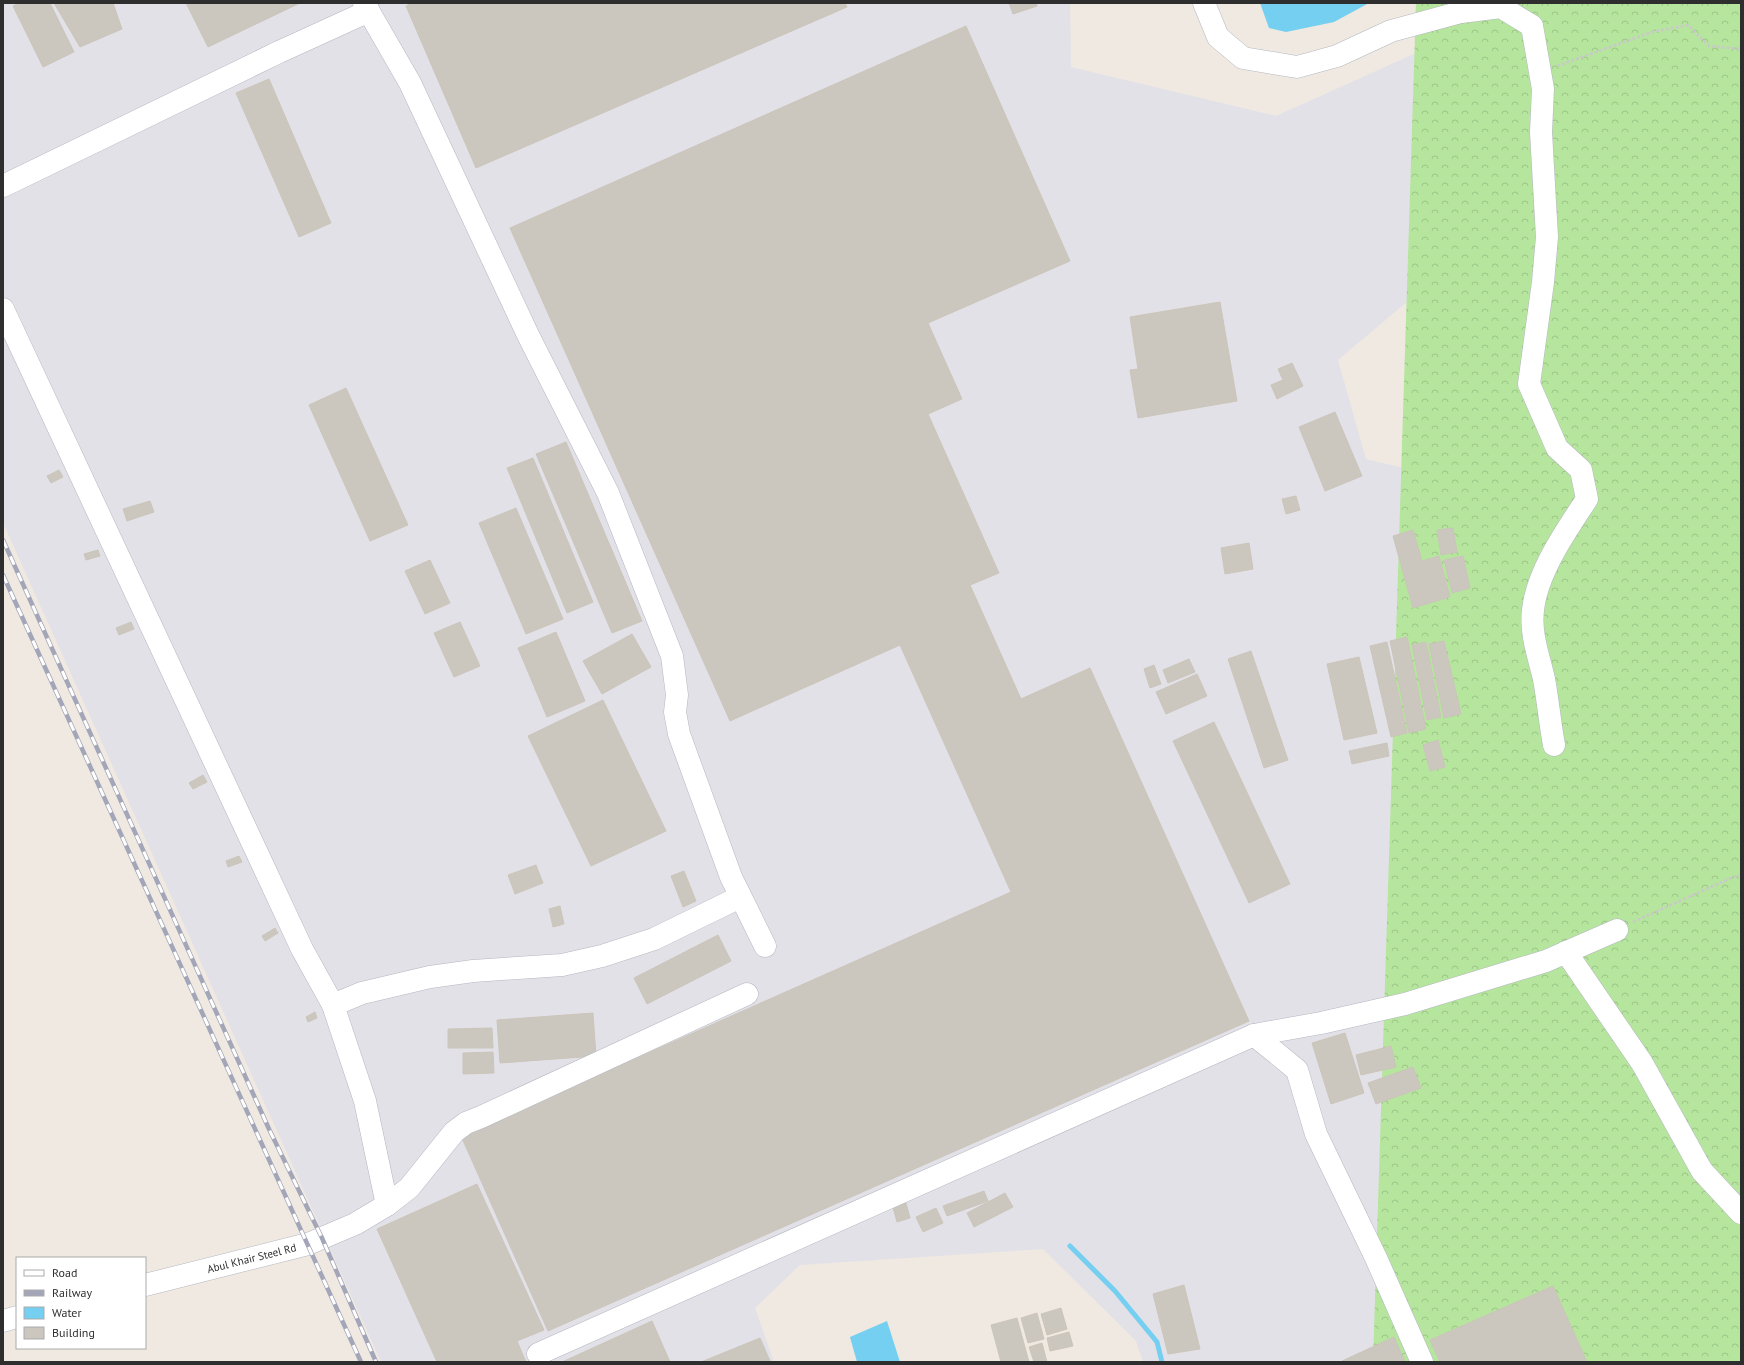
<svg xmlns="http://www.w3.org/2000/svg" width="1744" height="1365" font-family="'PT Sans',sans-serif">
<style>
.industrial{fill:#e3e1e8}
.forest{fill:url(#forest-crowns)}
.water{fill:#75cff0}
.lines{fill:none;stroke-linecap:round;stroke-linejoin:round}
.stream{stroke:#75cff0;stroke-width:5}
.building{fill:#cbc7bf;stroke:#cbc5ba}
.minor-casing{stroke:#b4b7c1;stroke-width:23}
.path{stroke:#c9c9c9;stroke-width:2.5;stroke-dasharray:3 2;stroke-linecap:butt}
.minor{stroke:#fff;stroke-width:22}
.rail-casing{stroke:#a3a6b8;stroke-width:4.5}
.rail{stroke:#fff;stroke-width:3;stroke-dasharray:9;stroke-linecap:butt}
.labels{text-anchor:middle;stroke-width:3.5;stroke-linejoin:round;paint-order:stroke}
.street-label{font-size:11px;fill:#2e2e2e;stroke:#fff}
</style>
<defs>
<pattern id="forest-crowns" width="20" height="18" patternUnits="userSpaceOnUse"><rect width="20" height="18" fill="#b6e59e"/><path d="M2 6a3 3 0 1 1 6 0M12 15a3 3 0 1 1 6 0" fill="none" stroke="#9dc588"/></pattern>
</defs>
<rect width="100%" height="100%" fill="#efe9e1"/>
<path class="industrial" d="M3,3H1070L1071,67L1276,116L1456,35L1490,232L1338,360L1366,459L1575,509L1741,1362H1143L1136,1341L1043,1249L800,1265L755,1308L774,1362H381L3,523Z"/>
<path class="forest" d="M1416,3H1741V1362H1373Z"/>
<g class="water">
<path d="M1260,3H1369L1334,22L1286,32L1269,28Z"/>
<path d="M887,1321L900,1362H857L850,1337Z"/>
</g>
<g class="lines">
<path class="stream" d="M1070,1246L1115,1291L1157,1342L1162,1362"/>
</g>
<g class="building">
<path d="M19,3H50L74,52L43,67L13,6Z"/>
<path d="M54,3H113L122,29L80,47Z"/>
<path d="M186,3H300L208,47Z"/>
<path d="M413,3H845L847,7L476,168L406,6Z"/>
<path d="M1009,3H1036L1037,6L1013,14Z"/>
<path d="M966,26L1070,261L928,323L962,399L928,414L999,573L970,585L1021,699L1090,668L1249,1021L548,1331L461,1136L1011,892L900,645L730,721L510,228Z"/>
<path d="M269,79L331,223L299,237L236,93Z"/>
<path d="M1220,302L1237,401L1138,418L1130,370L1138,369L1130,317Z"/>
<path d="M1292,363L1303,386L1277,399L1271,385L1283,380L1278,369Z"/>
<path d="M346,388L408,525L370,541L309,405Z"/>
<path d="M1335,412L1362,476L1325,491L1299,427Z"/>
<path d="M566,442L642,621L612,633L536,454Z"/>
<path d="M533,458L593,602L567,613L507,468Z"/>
<path d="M59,470L63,477L51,483L47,476Z"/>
<path d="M1296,496L1300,510L1286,514L1282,499Z"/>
<path d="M150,501L154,512L127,521L123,509Z"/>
<path d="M516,508L563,619L526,634L479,523Z"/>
<path d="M1453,528L1457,552L1441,555L1437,530Z"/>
<path d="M1413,530L1422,561L1439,556L1450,597L1413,608L1393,536Z"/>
<path d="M1249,543L1253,569L1225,574L1221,548Z"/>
<path d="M98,550L100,556L86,560L84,554Z"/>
<path d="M1463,556L1470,588L1452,593L1444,560Z"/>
<path d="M430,560L450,603L425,614L405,571Z"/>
<path d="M131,622L134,629L119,635L116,628Z"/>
<path d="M460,622L480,666L454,677L434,633Z"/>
<path d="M556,632L585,701L547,717L518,648Z"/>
<path d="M632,634L651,667L602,694L583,661Z"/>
<path d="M1407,637L1426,729L1409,733L1390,641Z"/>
<path d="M1444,641L1461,714L1444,718L1429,644Z"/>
<path d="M1387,642L1407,733L1391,737L1370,646Z"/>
<path d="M1426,642L1441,717L1427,720L1412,645Z"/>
<path d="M1251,651L1288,760L1264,768L1228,659Z"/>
<path d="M1359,657L1377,733L1344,740L1327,664Z"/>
<path d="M1189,659L1195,672L1168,683L1163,670Z"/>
<path d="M1154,665L1161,684L1150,688L1144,669Z"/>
<path d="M1197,674L1207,696L1166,714L1156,692Z"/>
<path d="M603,700L666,831L591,866L528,736Z"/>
<path d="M1214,722L1290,884L1249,903L1173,741Z"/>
<path d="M1438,740L1445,767L1430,771L1423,745Z"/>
<path d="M1387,743L1389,756L1352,764L1349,751Z"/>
<path d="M203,775L207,782L193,789L189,783Z"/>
<path d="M239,856L242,862L228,867L226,861Z"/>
<path d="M536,865L543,883L515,894L508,875Z"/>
<path d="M684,871L696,901L683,907L671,876Z"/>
<path d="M560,906L564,924L553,927L549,909Z"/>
<path d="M275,928L278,933L265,941L262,936Z"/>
<path d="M718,935L731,961L647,1004L634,978Z"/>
<path d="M315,1012L317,1018L308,1022L306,1017Z"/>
<path d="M593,1013L596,1056L500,1063L497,1020Z"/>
<path d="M492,1028L493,1048H448V1029Z"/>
<path d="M1345,1033L1364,1093L1331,1104L1312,1043Z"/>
<path d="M1391,1046L1396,1067L1361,1075L1356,1055Z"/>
<path d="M493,1052L494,1073L463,1074V1053Z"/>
<path d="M1413,1067L1421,1088L1376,1104L1368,1083Z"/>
<path d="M477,1184L544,1330L517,1341L526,1362H437L377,1229Z"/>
<path d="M984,1191L988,1201L947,1216L943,1206Z"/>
<path d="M1005,1193L1013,1207L974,1227L967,1213Z"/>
<path d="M906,1203L910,1218L897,1222L893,1207Z"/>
<path d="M936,1208L943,1223L923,1232L916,1217Z"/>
<path d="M1184,1285L1200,1349L1168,1354L1153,1294Z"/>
<path d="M1553,1286L1587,1362H1440L1430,1340Z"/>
<path d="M1061,1308L1067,1329L1047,1335L1041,1314Z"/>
<path d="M1037,1313L1044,1339L1028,1343L1021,1318Z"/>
<path d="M1017,1318L1029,1362H1001L991,1325Z"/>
<path d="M652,1321L670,1362H562Z"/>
<path d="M1069,1332L1073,1346L1050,1351L1047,1338Z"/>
<path d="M1394,1337L1405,1362H1342V1361Z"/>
<path d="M760,1338L770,1361L701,1362Z"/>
<path d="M1042,1343L1047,1362H1034L1029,1347Z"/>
</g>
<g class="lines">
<g class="minor-casing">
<g id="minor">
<path d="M364,3L410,83L528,335L608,493L672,656L677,695L675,712L679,734L731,877L765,946"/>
<path d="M1204,3L1218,37L1243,58L1297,67L1337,56L1391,31L1461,12L1501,7L1532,26L1543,89L1541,132L1547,237L1543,282L1529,384L1557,448L1581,470L1587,499C1566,531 1537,572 1533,610C1530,634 1539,657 1544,679C1548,701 1550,723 1554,745"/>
<path d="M3,186L279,52L369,11"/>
<path d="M3,309L302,949L333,1005L365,1101L387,1205"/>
<path d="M1566,952L1642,1063L1702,1171L1741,1213"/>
<path d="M333,1005L362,993L430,977L473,971L562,965L602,956L654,939L740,897"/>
<path d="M1254,1035L1297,1070L1316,1134L1376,1258L1422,1362"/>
<path id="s1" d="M145,1285L308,1244L355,1224L387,1205L409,1188L454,1132L466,1123L481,1117L747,994"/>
<path d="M3,1321L17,1317"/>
<path d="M538,1354L1254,1035L1321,1023L1405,1004L1546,961L1617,930"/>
</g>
</g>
<g class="path">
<path d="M1557,66L1652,32L1688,25L1709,46L1741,49"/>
<path d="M1633,922L1731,878L1741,875"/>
</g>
<use href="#minor" class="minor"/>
<g class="rail-casing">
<g id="rail">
<path d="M3,540L269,1129L322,1238L376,1362"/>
<path d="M3,575L361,1362"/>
</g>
</g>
<use href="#rail" class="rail"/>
</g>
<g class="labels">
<g class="street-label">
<text dy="4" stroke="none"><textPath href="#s1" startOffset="110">Abul Khair Steel Rd</textPath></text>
</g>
</g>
<rect width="1744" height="1365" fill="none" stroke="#2e2e2e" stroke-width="8"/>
<rect x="16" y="1257" width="130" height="92" fill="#ffffff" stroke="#ababab"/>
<rect x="24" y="1270" width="20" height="6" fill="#ffffff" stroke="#ababab"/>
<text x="52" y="1277" font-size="12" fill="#2e2e2e">Road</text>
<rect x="24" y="1290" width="20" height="6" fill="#a3a6b8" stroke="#ababab"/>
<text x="52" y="1297" font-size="12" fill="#2e2e2e">Railway</text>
<rect x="24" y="1307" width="20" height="12" fill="#75cff0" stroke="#ababab"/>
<text x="52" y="1317" font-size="12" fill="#2e2e2e">Water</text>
<rect x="24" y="1327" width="20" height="12" fill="#cbc7bf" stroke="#ababab"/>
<text x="52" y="1337" font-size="12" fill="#2e2e2e">Building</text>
</svg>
